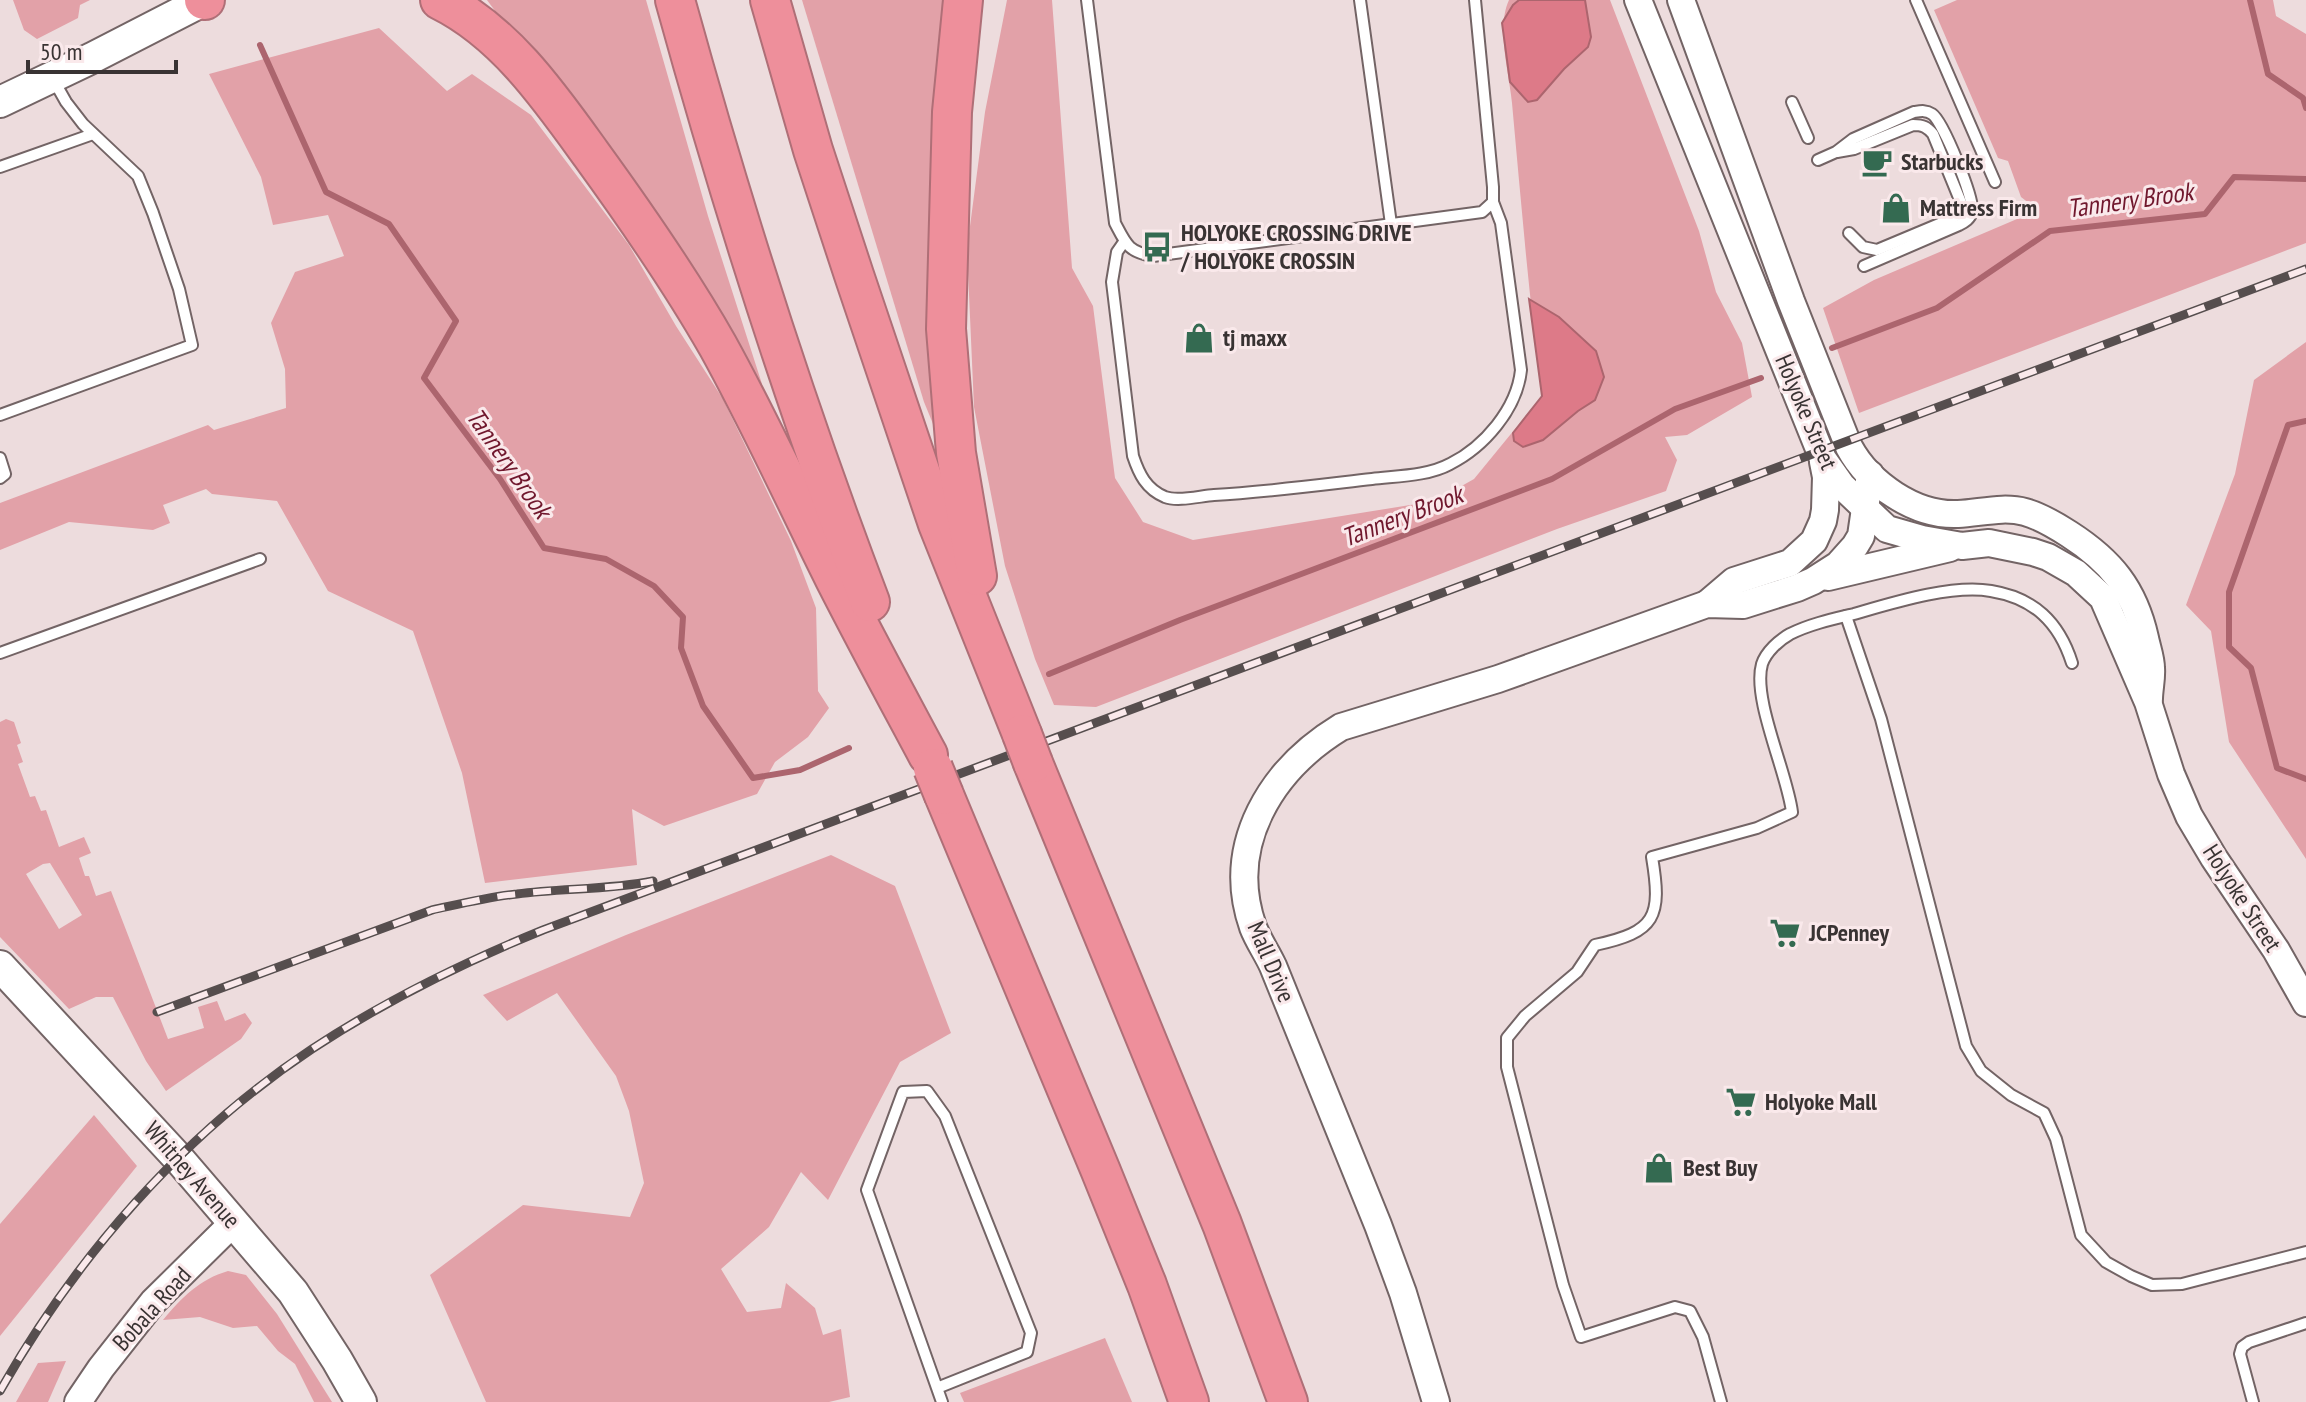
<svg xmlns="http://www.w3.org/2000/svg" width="2306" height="1402" font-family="'PT Sans Narrow',sans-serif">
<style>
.green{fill:#e2a1a8;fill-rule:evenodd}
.water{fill:#dd7a88;stroke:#ac656e;stroke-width:2}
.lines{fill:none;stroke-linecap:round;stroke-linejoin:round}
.stream{stroke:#ac656e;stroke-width:6}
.service-casing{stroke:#736465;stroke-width:14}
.tertiary-casing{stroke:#736465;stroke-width:30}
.secondary-casing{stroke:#736465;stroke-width:34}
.motorway-casing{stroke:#af6f77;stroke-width:42}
.service{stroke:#fff;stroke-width:10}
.tertiary{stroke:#fff;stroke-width:26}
.secondary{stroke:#fff;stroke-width:30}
.motorway{stroke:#ee8f9b;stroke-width:38}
.rail-casing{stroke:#564e4e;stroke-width:9}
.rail{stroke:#fae9eb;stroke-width:6;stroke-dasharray:18;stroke-linecap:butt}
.motorway-bridge-casing{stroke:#af6f77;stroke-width:42;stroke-linecap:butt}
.motorway-bridge{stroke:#ee8f9b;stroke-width:38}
.labels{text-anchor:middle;stroke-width:6;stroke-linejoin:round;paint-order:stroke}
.poi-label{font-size:24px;font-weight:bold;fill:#393333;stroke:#fae9eb;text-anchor:start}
.street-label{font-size:24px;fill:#393333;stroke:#fae9eb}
.water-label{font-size:26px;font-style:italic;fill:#70172d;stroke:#fae9eb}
</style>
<rect width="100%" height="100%" fill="#eddcdd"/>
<g class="green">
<path d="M13,0H90L80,5L78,18L37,39L24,30Z"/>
<path d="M487,0H646L708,216L781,443L577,121Z"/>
<path d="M802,0H947L938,436L924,402Z"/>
<path d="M1007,0H1052L1072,268L1093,306L1115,478L1143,522L1193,540L1435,501L1474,479L1542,396C1529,299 1521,201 1512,103C1509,72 1496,28 1509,0H1610L1699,231L1716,292L1742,343L1752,397L1687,435L1665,437L1677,460L1666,491L1557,529L1096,707L1054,705L1035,659L1005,566L974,407L967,249L985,112Z"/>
<path d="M1957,0H2273L2276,16L2306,34V243L1859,413L1823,308L1874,280L2038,210L2021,197L2008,161L1998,158L1934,10Z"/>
<path d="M379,28L447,91L472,74L531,115L556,148L629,245L676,326L723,399L791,541L816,608L818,691L829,708L808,737L775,762L757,794L664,826L632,809L637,865L485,883L462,773L413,631L328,591L277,501L212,494L206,489L163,505L170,523L153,530L69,522L0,550V503L208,425L214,430L286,408L285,369L271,323L295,272L344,256L328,215L273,225L261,177L209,74Z"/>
<path d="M2306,342V859L2229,742L2211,631L2186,605L2235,474L2254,380Z"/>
<path d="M6,719L14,722L21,743L17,745L23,762L18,764L30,797L35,796L41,811L46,810L59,847L84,837L91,853L79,858L85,876H89L96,896L111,891L168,1039L204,1028L198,1007L217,1001L225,1021L245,1013L252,1023L241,1039L166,1091L146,1061L113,997H96L69,1009L0,937V722ZM50,863L82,915L59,929L26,874L43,864Z"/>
<path d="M831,855L895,886L951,1033L900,1062L828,1200L801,1172L769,1227L721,1269L747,1312L781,1308L786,1283L815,1308L823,1335L841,1329L850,1397L829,1402H486L430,1275L523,1205L630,1217L644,1183L629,1111L616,1076L557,993L507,1021L483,995L626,935Z"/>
<path d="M94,1115L137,1166L0,1336V1224Z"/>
<path d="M228,1271L246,1275L277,1314L332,1402H314L295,1364L278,1351L257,1326L233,1328L200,1317L163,1320C181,1298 200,1279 228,1271Z"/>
<path d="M1105,1338L1132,1402H964L960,1393Z"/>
<path d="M66,1361L48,1402H16L38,1363Z"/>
</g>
<g class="water">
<path d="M1519,0H1585L1591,37L1588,47L1564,69L1537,100L1528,102L1510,82L1502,23L1513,5Z"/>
<path d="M1529,299L1559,317L1596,351L1604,377L1595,400L1578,411L1543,440L1523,447L1514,441L1513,433L1542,396Z"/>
</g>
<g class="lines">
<g class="stream">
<path d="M2250,0L2268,74L2303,98L2306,108"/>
<path d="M260,45L326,192L389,224L456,321L424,378L500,479L544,548L606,559L654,586L683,617L681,648L703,706L753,778L800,770L849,748"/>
<path d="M1832,348L1937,308L2050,231L2205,214L2234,177L2306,179"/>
<path d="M2306,421L2288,425L2229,592V647L2251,668L2277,768L2306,779"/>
<path d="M1049,674L1180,620L1552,479L1675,409L1761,378"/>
</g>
<g class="service-casing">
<g id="service">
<path d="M1087,0L1115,223C1126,244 1128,252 1153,256L1482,212L1493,202V187L1475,0"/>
<path d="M1360,0L1391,224"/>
<path d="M1916,0L1995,182"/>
<path d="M1792,102L1808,138"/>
<path d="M1837,152L1854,149L1913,125C1923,125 1927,127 1933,134L1962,205L1957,215L1951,219L1877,250L1863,247L1849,233"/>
<path d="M1818,160L1836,152L1853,139L1914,112C1921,111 1926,110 1932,114C1943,121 1975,200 1972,212C1970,219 1965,222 1959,225L1864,266"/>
<path d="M0,167L93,134"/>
<path d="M1124,242L1117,252L1112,282L1133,456C1139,474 1146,489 1165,497C1178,502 1200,496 1214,495C1267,492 1320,485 1372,479C1397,476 1428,476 1450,464C1484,447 1517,409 1521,370L1501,223L1493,202"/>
<path d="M0,415L192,345L179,289L153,213L138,176L83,124L66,102L53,79"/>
<path d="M0,458L5,474L0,478"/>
<path d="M1846,616L1881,719L1966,1046L1981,1071L2011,1095L2044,1113L2056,1139L2081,1235L2106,1262L2131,1276L2152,1285L2182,1284L2306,1252"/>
<path d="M0,653L260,559"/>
<path d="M937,1388L1027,1352L1031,1333L945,1116L927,1091L903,1092L867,1190L942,1402"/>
<path d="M1721,1402L1703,1337L1690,1311L1675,1307L1581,1337L1563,1285L1507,1067V1038L1525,1016L1577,972L1595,945C1656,932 1662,917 1652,857L1757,828L1792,812C1787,772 1752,699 1762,664C1766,652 1779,640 1790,634C1810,624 1833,619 1854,614C1892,603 1952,584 1991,591C2034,598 2059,622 2072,663"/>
<path d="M2253,1402L2240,1354L2242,1347L2249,1342L2306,1323"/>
</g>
</g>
<g class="tertiary-casing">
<g id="tertiary">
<path d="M1638,0L1823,459L1842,486L1887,529L1922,539L1962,546L1989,543L2033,552L2048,557L2076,573L2103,598L2148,702L2171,774L2189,816L2214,858L2276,950L2306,1003"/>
<path d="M1681,0L1791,301L1849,447C1869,484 1915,516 1958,514C1980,513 2003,506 2025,512C2040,516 2055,525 2069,534C2111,561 2134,589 2145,638C2147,648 2151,658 2151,668C2152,678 2149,689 2149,699"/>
<path d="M1828,577L1950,548"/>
<path d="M1707,604L1734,581L1790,563L1814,541L1823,521L1825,510L1826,477L1823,462"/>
<path d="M78,1402L101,1368L153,1302L234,1222"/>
<path d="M1436,1402L1403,1293L1378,1225L1273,966C1267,953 1258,940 1253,927C1224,844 1272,769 1341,727L1498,679L1707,604L1743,605L1797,588L1813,581L1838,565L1855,546L1861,536L1870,474"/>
</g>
</g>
<g class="secondary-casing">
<g id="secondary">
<path d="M0,102L92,58L205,0"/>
<path d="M0,966L179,1159L293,1292L337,1360L361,1402"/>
</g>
</g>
<g class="motorway-casing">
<g id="motorway">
<path d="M204,0H205"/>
<path d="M440,0C505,32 550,97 591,154C636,216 680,279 718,346C760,422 796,501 835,579C865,638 897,697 928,755"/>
<path d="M675,0C731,203 795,405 870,602"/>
<path d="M770,0L813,150L854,275L938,524L1022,734"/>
<path d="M963,0L952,112L946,329L956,453L977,576"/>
<path d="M1033,763L1222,1224L1288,1402"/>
<path d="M944,795L1100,1169L1147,1285L1189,1402"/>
</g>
</g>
<use href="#service" class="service"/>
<use href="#tertiary" class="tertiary"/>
<use href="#secondary" class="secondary"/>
<use href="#motorway" class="motorway"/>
<g class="rail-casing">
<g id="rail">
<path d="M157,1012L432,910C460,904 488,897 517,894C563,888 609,890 653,881"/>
<path d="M0,1391C76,1257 182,1135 312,1049C385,1001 462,963 543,930L2306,269"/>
</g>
</g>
<use href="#rail" class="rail"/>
<g class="motorway-bridge-casing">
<g id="motorway-bridge">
<path d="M1022,734L1033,763"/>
<path d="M933,768L944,795"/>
</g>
</g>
<use href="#motorway-bridge" class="motorway-bridge"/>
</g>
<defs>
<g id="cafe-bare" transform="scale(2.4)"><path d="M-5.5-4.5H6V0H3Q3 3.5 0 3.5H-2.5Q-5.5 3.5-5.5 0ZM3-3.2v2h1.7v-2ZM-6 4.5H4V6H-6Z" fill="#346a51" stroke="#fae9eb" stroke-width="2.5" paint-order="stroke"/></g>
<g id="shop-bare" transform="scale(2.4)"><path d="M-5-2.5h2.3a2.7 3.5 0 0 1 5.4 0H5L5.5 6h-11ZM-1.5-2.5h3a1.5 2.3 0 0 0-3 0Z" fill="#346a51" stroke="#fae9eb" stroke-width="2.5" paint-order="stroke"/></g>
<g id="bus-bare" transform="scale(2.4)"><path d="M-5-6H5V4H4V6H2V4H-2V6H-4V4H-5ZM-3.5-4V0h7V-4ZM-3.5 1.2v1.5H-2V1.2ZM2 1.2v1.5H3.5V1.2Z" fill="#346a51" stroke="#fae9eb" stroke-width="2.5" paint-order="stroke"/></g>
<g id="supermarket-bare" transform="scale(2.4)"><path d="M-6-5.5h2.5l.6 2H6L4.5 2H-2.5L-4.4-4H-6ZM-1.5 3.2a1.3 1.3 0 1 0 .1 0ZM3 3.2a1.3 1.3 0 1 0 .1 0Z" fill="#346a51" stroke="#fae9eb" stroke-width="2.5" paint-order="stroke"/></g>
</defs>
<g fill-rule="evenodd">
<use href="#cafe-bare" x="1877" y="162"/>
<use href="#shop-bare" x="1896" y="208"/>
<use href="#bus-bare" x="1157" y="247"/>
<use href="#shop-bare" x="1199" y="338"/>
<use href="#supermarket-bare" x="1785" y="933"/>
<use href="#supermarket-bare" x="1741" y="1102"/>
<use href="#shop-bare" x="1659" y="1168"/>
</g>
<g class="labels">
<g class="poi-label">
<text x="1901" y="170">Starbucks</text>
<text x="1920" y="216">Mattress Firm</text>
<text x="1181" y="241">HOLYOKE CROSSING DRIVE<tspan x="1181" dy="28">/ HOLYOKE CROSSIN</tspan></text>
<text x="1223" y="346">tj maxx</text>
<text x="1809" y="941">JCPenney</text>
<text x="1765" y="1110">Holyoke Mall</text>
<text x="1683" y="1176">Best Buy</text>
</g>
<g class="street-label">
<text transform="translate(1806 412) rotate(67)" y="8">Holyoke Street</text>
<text transform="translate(2242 898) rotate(57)" y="8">Holyoke Street</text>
<text transform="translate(1271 962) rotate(67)" y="8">Mall Drive</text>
<text transform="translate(192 1175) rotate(49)" y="8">Whitney Avenue</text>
<text transform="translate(152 1309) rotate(-48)" y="8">Bobala Road</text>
</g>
<g class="water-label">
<text transform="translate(2130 200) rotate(-8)" y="9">Tannery Brook</text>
<text transform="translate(509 463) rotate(55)" y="9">Tannery Brook</text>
<text transform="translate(1402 516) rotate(-21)" y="9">Tannery Brook</text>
</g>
</g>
<path d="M28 60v12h148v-12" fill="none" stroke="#393333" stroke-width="4"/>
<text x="40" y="60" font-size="24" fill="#393333" stroke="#fae9eb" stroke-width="6" paint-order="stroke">50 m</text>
</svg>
